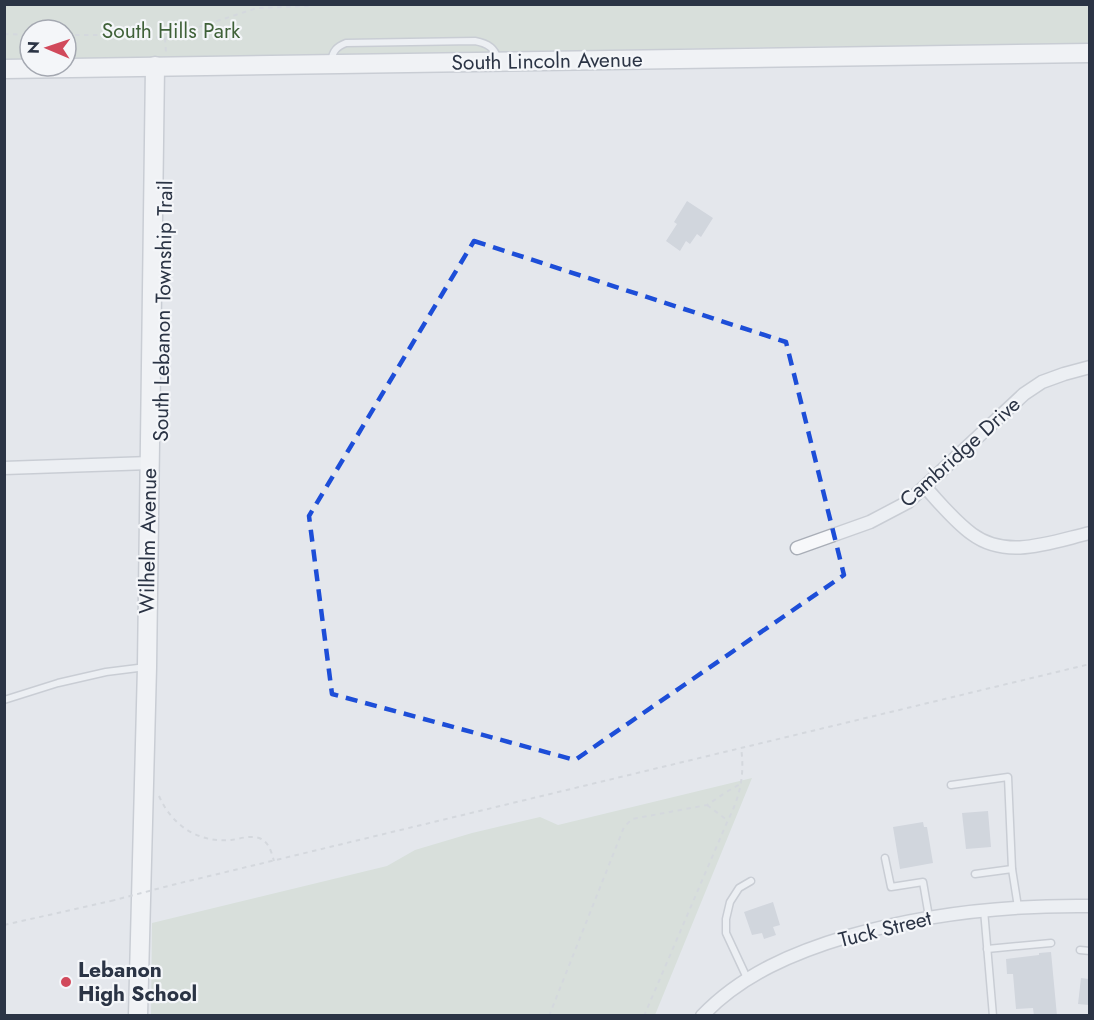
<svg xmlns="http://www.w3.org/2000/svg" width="1094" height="1020" font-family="Jost,sans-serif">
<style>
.green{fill:#c9d6c5}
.building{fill:#bbc0ca}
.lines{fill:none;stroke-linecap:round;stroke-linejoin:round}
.lane-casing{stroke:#a9aeb7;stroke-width:9}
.street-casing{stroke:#a9aeb7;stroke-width:15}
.secondary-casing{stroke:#a9aeb7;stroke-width:21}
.path{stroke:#c2c5cb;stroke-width:2;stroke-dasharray:4.5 4.5;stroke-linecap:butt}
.lane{stroke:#f7f8fa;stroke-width:6}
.street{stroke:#f7f8fa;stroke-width:12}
.secondary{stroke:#fff;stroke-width:18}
.path-bridge{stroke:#c2c5cb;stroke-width:2;stroke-dasharray:4.5 4.5;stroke-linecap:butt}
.marked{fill:none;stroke:#1d4ed8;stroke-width:4.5;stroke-dasharray:12 8;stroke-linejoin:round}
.poi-dot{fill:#d1495b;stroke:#f4f6f9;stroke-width:2}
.labels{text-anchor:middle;stroke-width:4.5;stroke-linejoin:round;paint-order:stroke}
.park-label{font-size:21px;fill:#3f6138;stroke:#f4f6f9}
.street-label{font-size:21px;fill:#2b3445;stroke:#f4f6f9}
.poi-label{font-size:21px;font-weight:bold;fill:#2b3445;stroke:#f4f6f9;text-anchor:start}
</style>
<rect width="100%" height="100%" fill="#e4e7ec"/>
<g class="green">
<path d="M1089,4L1090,44L777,47L66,60V30H30V60H5L4,5Z"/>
<path d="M752,778L655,1015H151L152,923L387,866L415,850L472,833L540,817L558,825Z"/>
</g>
<g class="building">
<path d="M687,201L713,218L701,237L697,234L690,244L686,241L680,251L666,241L677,224L674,222Z"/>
<path d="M988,811L991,847L966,849L962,813Z"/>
<path d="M923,822L924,827H927L933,863L900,869L893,827Z"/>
<path d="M773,902L780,925L773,927L776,935L764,939L762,933L752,935L744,912Z"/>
<path d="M1051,952L1057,1016H1034L1033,1008L1016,1009L1013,974H1007L1006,959L1039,955V953Z"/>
<path d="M1081,978L1089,979V1005L1078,1004Z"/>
</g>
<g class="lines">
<g class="lane-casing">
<g id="lane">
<path d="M331,61C333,51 336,47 346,43L475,41C486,43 495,47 497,58"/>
<path d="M4,700L58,683L106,672L146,667"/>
<path d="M951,785L1008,777L1012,869"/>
<path d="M885,858L891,887L923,882L929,917"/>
<path d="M975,874L1012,869L1018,907"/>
<path d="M984,910L993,1016"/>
<path d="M987,949L1051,943"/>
<path d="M1080,950L1090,951"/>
<path d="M747,978L726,933V919L730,902L739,888L751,881"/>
</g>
</g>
<g class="street-casing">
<g id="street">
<path d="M4,468L150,463"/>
<path d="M925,487C940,503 954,521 972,534C1007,560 1051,542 1090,533"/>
<path d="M797,548L870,522L908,502L1024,394L1042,382L1064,374L1090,367"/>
<path d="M702,1016C742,974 795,952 849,936C928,913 1008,905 1090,906"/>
</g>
</g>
<g class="secondary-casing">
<g id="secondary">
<path d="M4,69L1090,53"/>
<path d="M138,1016L147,667L155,66"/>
</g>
</g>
<g class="path">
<path d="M4,34L30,35"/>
<path d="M66,35H113L165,38L257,8L308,6V4"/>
<path d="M165,38L166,53"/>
<path d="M159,796C172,826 199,843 231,840C239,839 250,835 259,838C269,842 271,851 274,861"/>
<path d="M707,805L727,820"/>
<path d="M172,885L1090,664"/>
<path d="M4,925L111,901"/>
<path d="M549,1016L624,827L632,819L707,805L728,791L742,783"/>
<path d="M644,1016L728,820C740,797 745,774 741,748"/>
</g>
<use href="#lane" class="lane"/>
<use href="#street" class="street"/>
<use href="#secondary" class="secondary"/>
<path class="path-bridge" d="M111,901L172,885"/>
</g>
<path d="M0 0H1094V1020H0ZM474,241L786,342L844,575L575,760L332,694L309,516Z" fill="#e4e7ec" fill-opacity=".55" fill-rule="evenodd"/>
<path class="marked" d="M474,241L786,342L844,575L575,760L332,694L309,516Z"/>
<circle class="poi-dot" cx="66" cy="982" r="6"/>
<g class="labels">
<g class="park-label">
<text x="171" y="38">South Hills Park</text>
</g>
<g class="street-label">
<text transform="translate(547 61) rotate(-1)" y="7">South Lincoln Avenue</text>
<text transform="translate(163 311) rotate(-89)" y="7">South Lebanon Township Trail</text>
<text transform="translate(960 452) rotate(-42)" y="7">Cambridge Drive</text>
<text transform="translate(148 541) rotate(-89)" y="7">Wilhelm Avenue</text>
<text transform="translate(885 929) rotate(-14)" y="7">Tuck Street</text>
</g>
<g class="poi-label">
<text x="78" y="977">Lebanon<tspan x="78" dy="24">High School</tspan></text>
</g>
</g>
<rect width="1094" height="1020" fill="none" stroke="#2b3445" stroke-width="12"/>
<g transform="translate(48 48) rotate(272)"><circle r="28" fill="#f4f6f9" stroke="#a4a8b1" stroke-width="1.5"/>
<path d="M0-4.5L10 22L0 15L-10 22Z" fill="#d1495b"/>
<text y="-9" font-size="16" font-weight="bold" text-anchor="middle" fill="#2b3445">N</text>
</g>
</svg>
